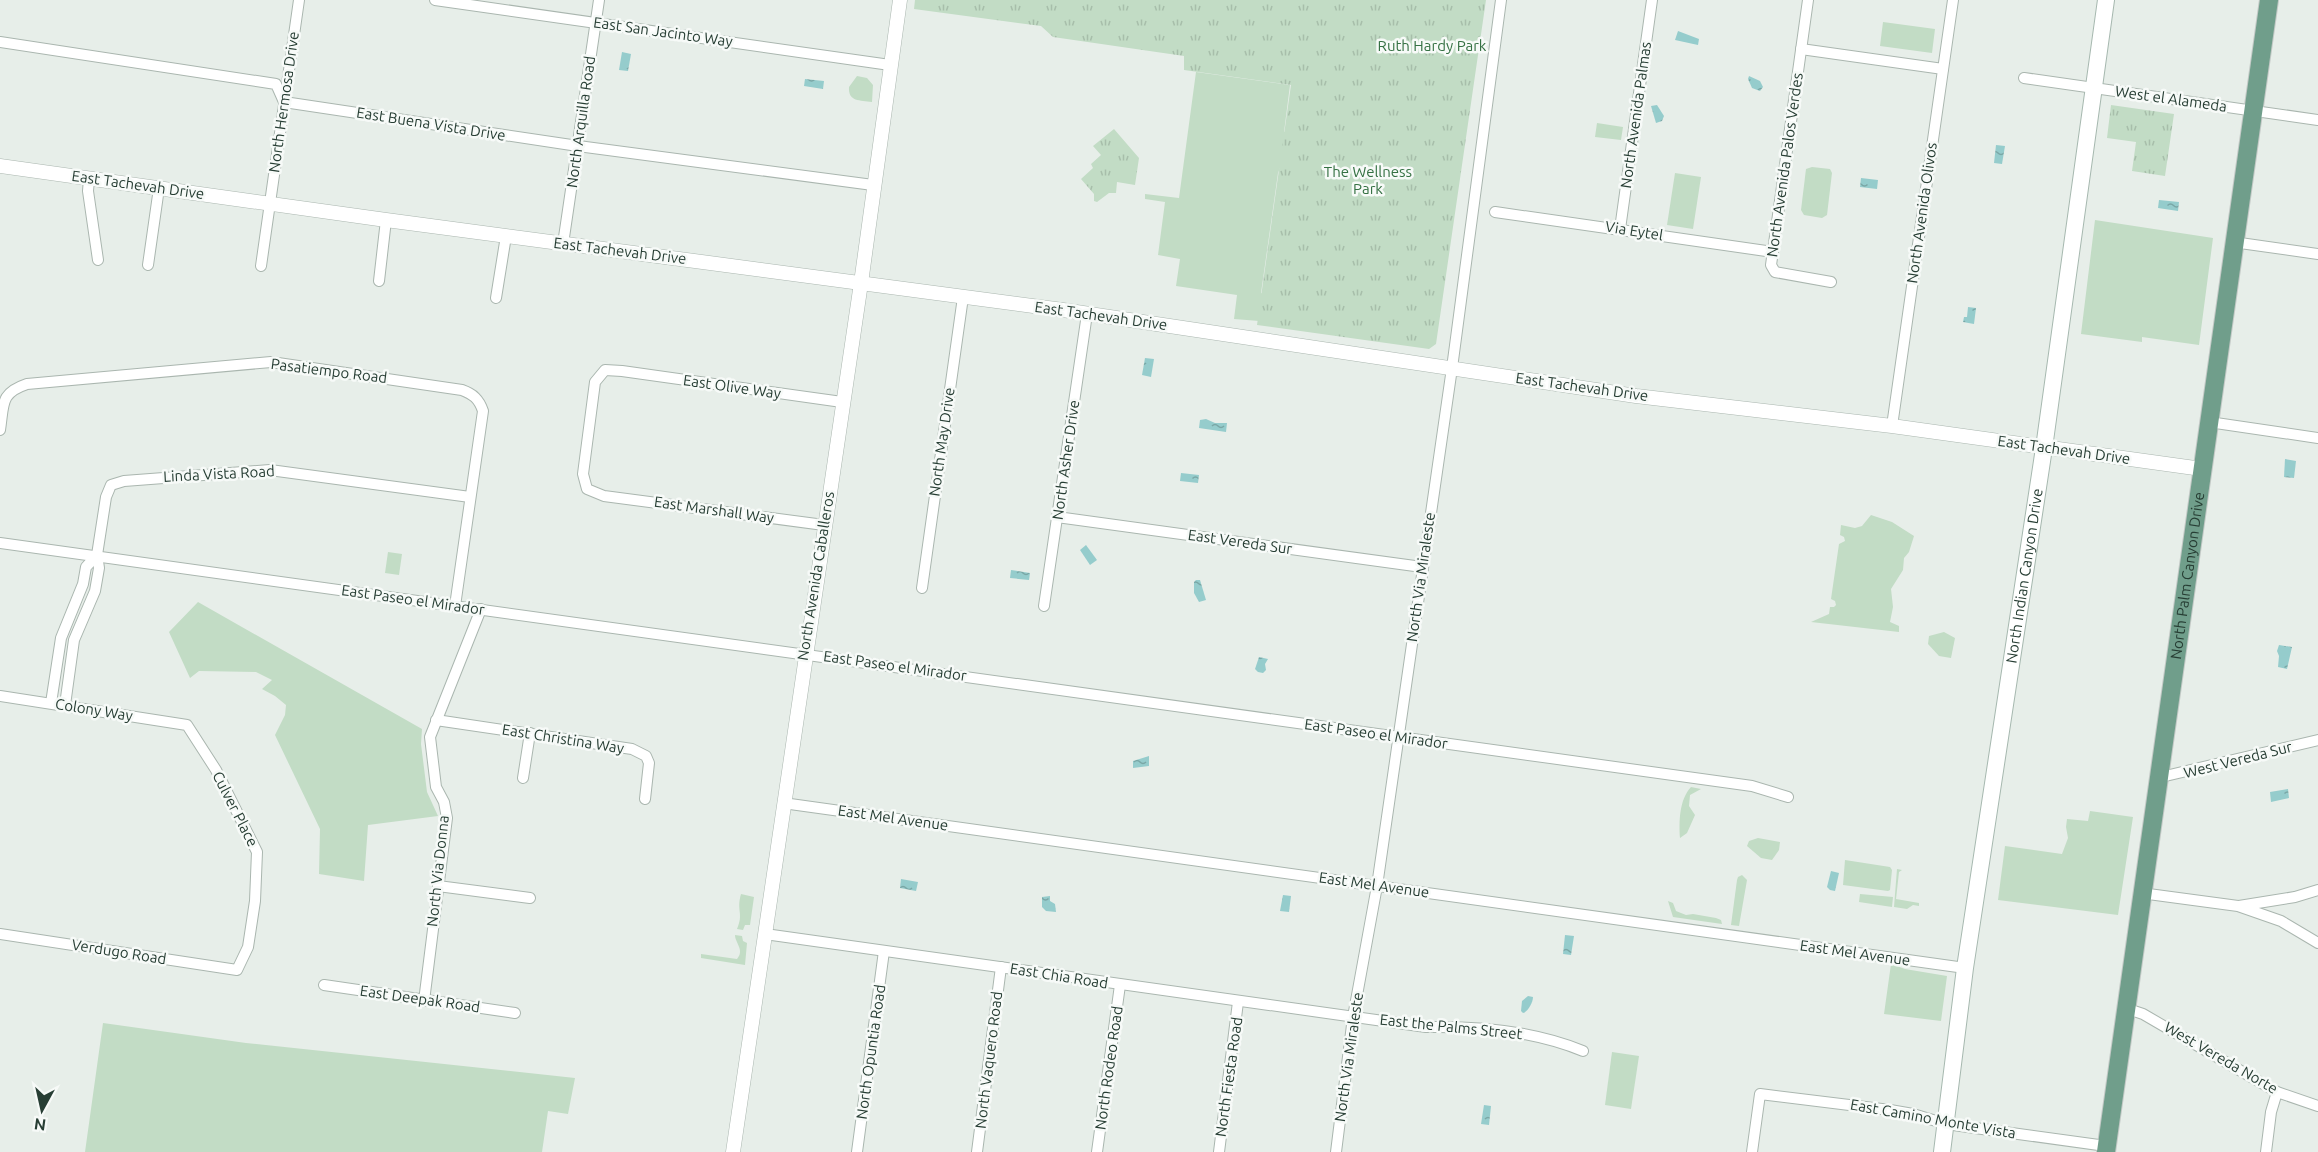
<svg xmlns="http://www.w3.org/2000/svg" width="2318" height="1152" font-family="Ubuntu,sans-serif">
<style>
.green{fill:#c2dcc5}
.park{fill:url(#park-tufts)}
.water{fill:url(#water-ripples)}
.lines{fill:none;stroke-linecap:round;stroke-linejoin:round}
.minor-casing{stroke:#aab6af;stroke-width:12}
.tertiary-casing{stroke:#aab6af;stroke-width:15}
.secondary-casing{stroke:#a6b8af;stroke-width:18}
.primary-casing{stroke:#c3c9c6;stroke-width:20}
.minor{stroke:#fff;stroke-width:10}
.tertiary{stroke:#fff;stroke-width:14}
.secondary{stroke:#fff;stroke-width:16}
.primary{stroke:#709e8b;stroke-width:18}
.labels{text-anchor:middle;stroke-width:5;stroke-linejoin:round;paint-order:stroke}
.street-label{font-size:15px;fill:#273e34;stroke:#f7faf8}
.park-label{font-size:15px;fill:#357143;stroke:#f7faf8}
</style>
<defs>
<pattern id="park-tufts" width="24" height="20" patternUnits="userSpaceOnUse" patternTransform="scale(1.5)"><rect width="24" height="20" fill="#c2dcc5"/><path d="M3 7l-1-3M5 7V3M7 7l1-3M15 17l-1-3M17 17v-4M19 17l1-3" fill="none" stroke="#a7beaa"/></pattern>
<pattern id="water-ripples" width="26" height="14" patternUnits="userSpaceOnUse" patternTransform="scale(1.5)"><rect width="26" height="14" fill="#95cccc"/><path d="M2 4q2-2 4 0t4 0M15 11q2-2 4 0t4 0" fill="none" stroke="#7aa7a6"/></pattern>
</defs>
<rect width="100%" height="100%" fill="#e7eee9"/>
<g class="green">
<path d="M1883,22L1935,29L1932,53L1880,46Z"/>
<path d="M1196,72L1290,85L1284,132L1295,128L1278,173L1261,293L1266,295L1286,323L1234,319L1237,295L1176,286L1180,259L1158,255L1165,202L1145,199V194L1179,198Z"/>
<path d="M857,76L867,78L873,85L872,102C860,100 848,102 849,87Z"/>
<path d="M1597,123L1623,127L1621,140L1595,137Z"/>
<path d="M1812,167L1830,169L1832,173L1827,215L1822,218L1804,215L1801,210L1806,169Z"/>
<path d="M1675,173L1701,177L1693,229L1667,225Z"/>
<path d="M2095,220L2213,238L2199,345L2142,337V342L2081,334Z"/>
<path d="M1871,515L1892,522L1914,536L1909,552L1904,558L1903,570L1891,589L1893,607L1890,622L1899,626V632L1811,622L1829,614L1830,607H1834L1836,605L1835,601L1831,599L1839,544L1845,541L1844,537L1840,535L1841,525L1855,528L1862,526Z"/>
<path d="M388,552L402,554L399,575L385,573Z"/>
<path d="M198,602L422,729L421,744L427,792L438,816L368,825L364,881L319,874L320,829L275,735L285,715L286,705L275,696L262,689L272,680L256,672L199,671L190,678L169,632Z"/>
<path d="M1944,632L1955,638L1951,658L1939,656L1928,644L1929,636Z"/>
<path d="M1691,787L1701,789L1690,795L1689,806L1695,815L1687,833L1680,838C1679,822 1679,800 1691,787Z"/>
<path d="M2090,811L2133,817L2118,915L1998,900L2005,846L2062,854L2068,838L2066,827L2067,819L2088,821Z"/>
<path d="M1758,838L1780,842L1779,850L1772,860L1761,858L1747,846L1749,841Z"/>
<path d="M1845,860L1890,867L1892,870L1890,890L1888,891L1843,885Z"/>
<path d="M1897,869L1902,870L1899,872L1896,899L1919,903V906L1913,905L1907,909L1894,907Z"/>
<path d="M1742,875L1747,880L1739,926L1731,925L1737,880L1738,877Z"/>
<path d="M741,894L754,897L750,925H745L743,930L737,929C744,913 736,911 741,894Z"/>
<path d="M1860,894L1893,897L1892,907L1859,902Z"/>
<path d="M1668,901L1673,903L1676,911L1686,915L1693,914L1716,918L1721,920L1722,924L1673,917Z"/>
<path d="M735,935L742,936L743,941L747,943L745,965L701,958V954L737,959C745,950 735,943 735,935Z"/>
<path d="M1891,964L1905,969L1947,976L1941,1021L1884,1014Z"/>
<path d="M103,1023L246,1043L575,1078L568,1114L548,1111L542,1152H85Z"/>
<path d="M1612,1052L1639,1056L1631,1109L1605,1105Z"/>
</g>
<g class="park">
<path d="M915,0H1486L1436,344L1429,349L1257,325L1291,85L1184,70V56L1053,37L1041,26L914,9Z"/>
<path d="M2111,105L2174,114L2165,176L2132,171L2136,142L2107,138Z"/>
<path d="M1114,129L1139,158L1135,185L1117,182L1116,193H1109L1097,202L1094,201V194L1081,179L1093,168L1091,164L1101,155L1093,146Z"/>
</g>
<g class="water">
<path d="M1678,31L1699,39L1698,45L1675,40Z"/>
<path d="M622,52L631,54L628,71L619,70Z"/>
<path d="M1749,76L1760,81L1763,87L1760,91L1752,88L1748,79Z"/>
<path d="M805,79L824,81L823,89L804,86Z"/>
<path d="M1657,105L1664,116L1662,121L1656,123L1651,106Z"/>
<path d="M1996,145L2005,146L2002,164L1994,163Z"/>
<path d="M1861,178L1878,180L1877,189L1860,187Z"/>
<path d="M2159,200L2179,202L2178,211L2158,208Z"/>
<path d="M1968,307L1976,308L1974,324L1963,322L1964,317H1967Z"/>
<path d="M1145,358L1154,359L1151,377L1142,375Z"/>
<path d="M1206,419L1215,423H1227L1226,432L1199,428L1200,420Z"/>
<path d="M2285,459L2296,461L2294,478L2284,477Z"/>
<path d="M1181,473L1199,475L1198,483L1180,481Z"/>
<path d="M1086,545L1097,560L1090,565L1080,550Z"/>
<path d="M1011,570L1030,573L1029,580L1010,578Z"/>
<path d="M1196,580H1200L1206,600L1199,602L1194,593V582Z"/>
<path d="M2279,645L2292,647L2287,669L2278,667L2279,656L2277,651Z"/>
<path d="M1259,657L1268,659L1265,664L1266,670L1263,673L1258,672L1255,669Z"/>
<path d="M1149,756V766L1133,768V761Z"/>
<path d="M2288,789L2289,798L2271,802L2270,792Z"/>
<path d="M1831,871L1839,873L1835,891L1830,890L1827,887Z"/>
<path d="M901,879L918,882L916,891L900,888Z"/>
<path d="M1283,895L1291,896L1289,912L1280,911Z"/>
<path d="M1050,896V901L1055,904L1056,912L1046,911L1042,907V897Z"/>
<path d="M1565,935L1574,936L1571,955L1563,954Z"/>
<path d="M1528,996L1533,997C1533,1002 1528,1012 1523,1013L1521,1011L1522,1001Z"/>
<path d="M1484,1105L1491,1106L1489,1125L1481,1124Z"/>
</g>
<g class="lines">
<g class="minor-casing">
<g id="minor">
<path d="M435,0L890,65"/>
<path d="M1808,0L1771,265L1775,272L1831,282"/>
<path d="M0,42L276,84L284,102L578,146L873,185"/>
<path d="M1801,49L1943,69"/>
<path d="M2024,78L2318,120"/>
<path d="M89,179L88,191L98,260"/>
<path d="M1495,212L1773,252"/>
<path d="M1620,229L1652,0"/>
<path d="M2233,242L2318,254"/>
<path d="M563,244L599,0"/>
<path d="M148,265L159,188"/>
<path d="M261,266L299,0"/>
<path d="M379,281L386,220"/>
<path d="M496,298L506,236"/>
<path d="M2209,422L2318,438"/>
<path d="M1892,426L1953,0"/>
<path d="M0,430C4,404 0,393 27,384L271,362L462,390C473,394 479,399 483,411L455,606"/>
<path d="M1057,517L1422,567"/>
<path d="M824,525L604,496L587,489L583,474L595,382L605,370L622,371L842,402"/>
<path d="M0,543L1752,786L1788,797"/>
<path d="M922,588L963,297"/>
<path d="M1044,606L1087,314"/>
<path d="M0,696L187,725L216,770L257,852L255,901L248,947L237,970L0,934"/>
<path d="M51,703L61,638L83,584L86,567L97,555"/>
<path d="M65,705L74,640L95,591L99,568L97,555L106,497L111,485L124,481L270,470L470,497"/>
<path d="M436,720L632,749L646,756L649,763L645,799"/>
<path d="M523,778L530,733"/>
<path d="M2157,778L2318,740"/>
<path d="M783,803L1965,968"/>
<path d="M438,886L530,898"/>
<path d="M2141,893L2238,906L2281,921L2318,943"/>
<path d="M2239,906L2295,897L2318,890"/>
<path d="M765,934L1426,1027C1478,1026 1535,1031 1583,1051"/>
<path d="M324,985L515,1013"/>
<path d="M424,1001L447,818L444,802L436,787L430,737L481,609"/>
<path d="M2125,1008L2143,1014L2277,1092L2318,1106"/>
<path d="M857,1152L884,951"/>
<path d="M977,1152L1001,967"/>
<path d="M1097,1152L1120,985"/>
<path d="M1219,1152L1238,1002"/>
<path d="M1336,1152L1353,1017L1377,886L1452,368L1501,0"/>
<path d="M1752,1152L1760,1094L1890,1110L1913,1114L1946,1124L2106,1146"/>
<path d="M2266,1152L2271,1112L2277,1092"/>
</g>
</g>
<g class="tertiary-casing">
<g id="tertiary">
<path d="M0,166L386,220L1063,310L1636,396L1892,426L2202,469"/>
<path d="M733,1152L861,283L900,0"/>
</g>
</g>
<g class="secondary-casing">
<g id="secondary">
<path id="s1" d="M1942,1152L1965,968L2044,448L2106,0"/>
</g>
</g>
<g class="primary-casing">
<g id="primary">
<path id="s2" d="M2106,1152L2269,0"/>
</g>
</g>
<use href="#minor" class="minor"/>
<use href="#tertiary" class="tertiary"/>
<use href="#secondary" class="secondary"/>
<use href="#primary" class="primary"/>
</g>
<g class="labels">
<g class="street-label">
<text transform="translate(663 32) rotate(8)" y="5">East San Jacinto Way</text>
<text transform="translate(2171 99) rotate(8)" y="5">West el Alameda</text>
<text transform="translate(284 102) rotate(-82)" y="5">North Hermosa Drive</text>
<text transform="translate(1636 115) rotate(-82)" y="5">North Avenida Palmas</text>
<text transform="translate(581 122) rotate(-82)" y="5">North Arquilla Road</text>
<text transform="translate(431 124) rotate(9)" y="5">East Buena Vista Drive</text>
<text transform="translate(1785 165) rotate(-82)" y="5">North Avenida Palos Verdes</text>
<text transform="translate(138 185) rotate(8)" y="5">East Tachevah Drive</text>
<text transform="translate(1922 213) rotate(-82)" y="5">North Avenida Olivos</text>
<text transform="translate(1634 231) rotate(9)" y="5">Via Eytel</text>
<text transform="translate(620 251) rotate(7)" y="5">East Tachevah Drive</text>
<text transform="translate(1101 316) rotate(8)" y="5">East Tachevah Drive</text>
<text transform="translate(329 371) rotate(7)" y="5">Pasatiempo Road</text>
<text transform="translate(732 387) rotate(8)" y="5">East Olive Way</text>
<text transform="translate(1582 387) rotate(8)" y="5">East Tachevah Drive</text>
<text transform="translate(942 442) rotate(-82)" y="5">North May Drive</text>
<text transform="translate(2064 450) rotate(8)" y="5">East Tachevah Drive</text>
<text transform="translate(1066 460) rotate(-82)" y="5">North Asher Drive</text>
<text transform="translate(219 474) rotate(-3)" y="5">Linda Vista Road</text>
<text transform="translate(714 510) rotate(8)" y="5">East Marshall Way</text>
<text transform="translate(1240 542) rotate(8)" y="5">East Vereda Sur</text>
<text transform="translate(816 576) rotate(-81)" y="5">North Avenida Caballeros</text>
<text dy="5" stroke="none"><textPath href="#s1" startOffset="582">North Indian Canyon Drive</textPath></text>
<text dy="5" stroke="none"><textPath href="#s2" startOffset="582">North Palm Canyon Drive</textPath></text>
<text transform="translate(1421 577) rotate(-82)" y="5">North Via Miraleste</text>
<text transform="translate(413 600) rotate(8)" y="5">East Paseo el Mirador</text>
<text transform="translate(895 666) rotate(8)" y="5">East Paseo el Mirador</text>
<text transform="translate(94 710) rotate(9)" y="5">Colony Way</text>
<text transform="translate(1376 734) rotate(8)" y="5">East Paseo el Mirador</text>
<text transform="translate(563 739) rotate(9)" y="5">East Christina Way</text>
<text transform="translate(2238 760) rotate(-14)" y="5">West Vereda Sur</text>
<text transform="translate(235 809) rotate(63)" y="5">Culver Place</text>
<text transform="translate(893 818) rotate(8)" y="5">East Mel Avenue</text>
<text transform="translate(438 871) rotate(-84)" y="5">North Via Donna</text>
<text transform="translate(1374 885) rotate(8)" y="5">East Mel Avenue</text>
<text transform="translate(119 952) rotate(9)" y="5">Verdugo Road</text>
<text transform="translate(1855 953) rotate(8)" y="5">East Mel Avenue</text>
<text transform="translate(1059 976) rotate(9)" y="5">East Chia Road</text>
<text transform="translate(420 999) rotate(8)" y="5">East Deepak Road</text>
<text transform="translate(1451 1027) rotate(6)" y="5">East the Palms Street</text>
<text transform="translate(871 1052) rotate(-82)" y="5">North Opuntia Road</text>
<text transform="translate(1349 1057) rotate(-82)" y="5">North Via Miraleste</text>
<text transform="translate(2221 1058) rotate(30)" y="5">West Vereda Norte</text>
<text transform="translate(989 1060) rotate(-83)" y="5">North Vaquero Road</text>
<text transform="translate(1109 1068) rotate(-82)" y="5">North Rodeo Road</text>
<text transform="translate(1229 1077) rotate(-82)" y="5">North Fiesta Road</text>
<text transform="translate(1933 1119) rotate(10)" y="5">East Camino Monte Vista</text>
</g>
<g class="park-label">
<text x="1432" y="51">Ruth Hardy Park</text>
<text x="1368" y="177">The Wellness<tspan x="1368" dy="17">Park</tspan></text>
</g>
</g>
<g transform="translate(42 1110) rotate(188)" stroke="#f7faf8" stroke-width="4.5" paint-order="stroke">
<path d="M0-4.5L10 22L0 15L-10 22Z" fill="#273e34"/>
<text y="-9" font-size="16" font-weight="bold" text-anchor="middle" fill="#273e34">N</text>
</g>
</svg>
